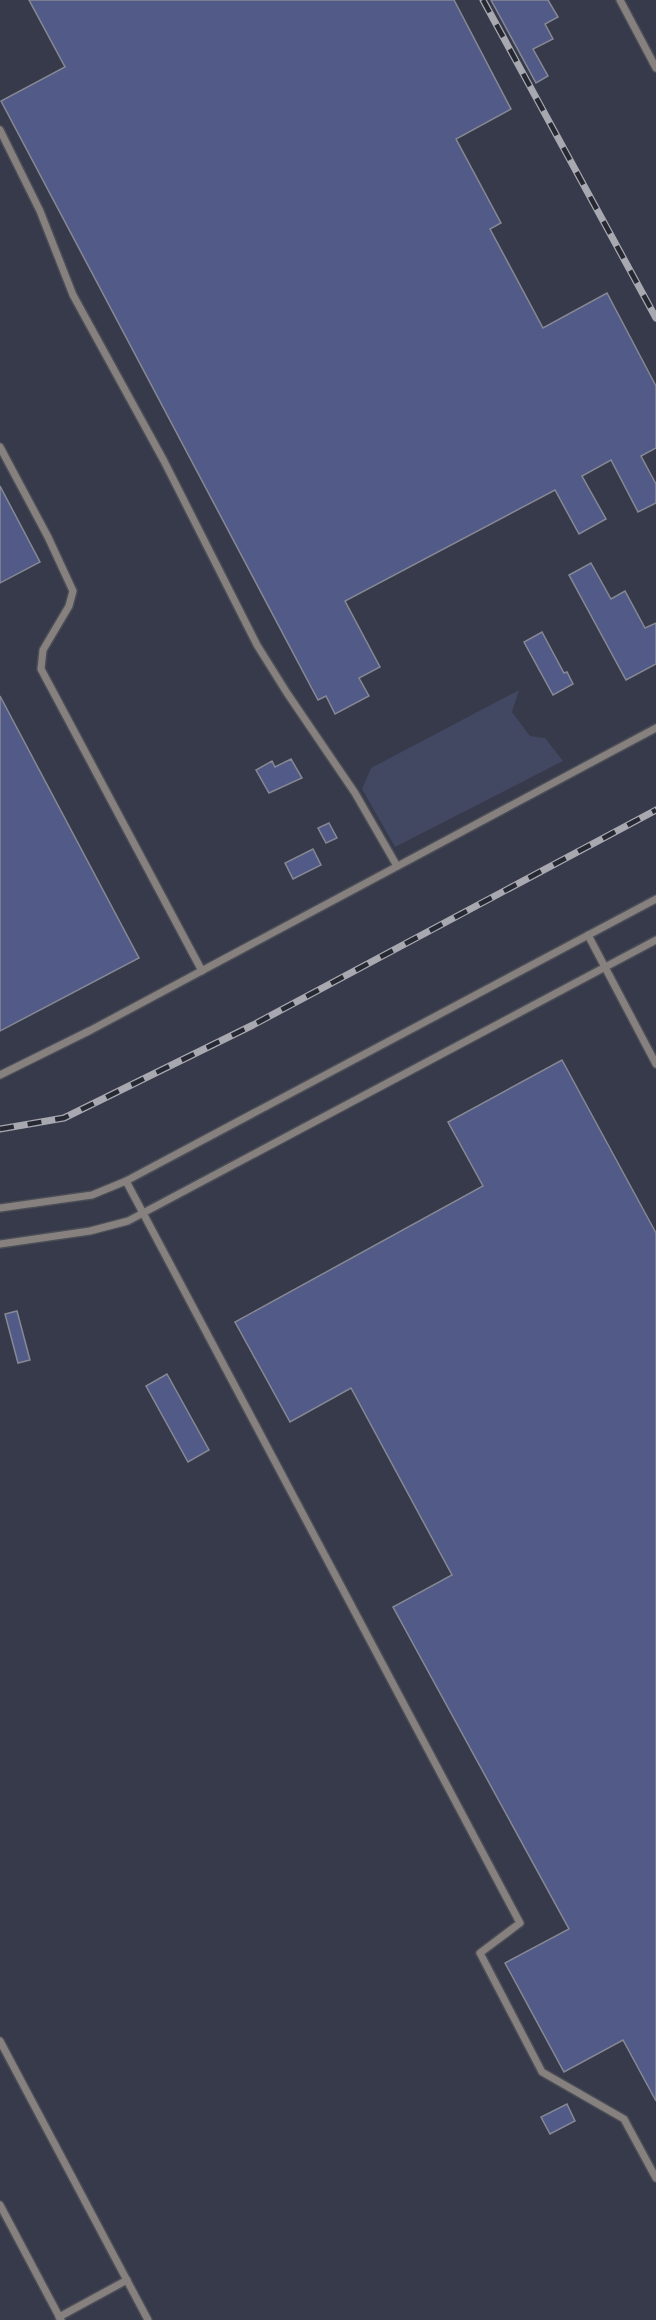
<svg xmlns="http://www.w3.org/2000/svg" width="656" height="2320" font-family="Cabin,sans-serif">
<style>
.built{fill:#373a4a}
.green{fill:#424762}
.building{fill:#525a88;stroke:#868994;stroke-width:1.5}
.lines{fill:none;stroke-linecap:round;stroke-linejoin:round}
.service-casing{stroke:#4c4e57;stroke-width:10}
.service{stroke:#86817e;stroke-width:7}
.rail-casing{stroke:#a7a8b0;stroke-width:7}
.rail{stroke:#262832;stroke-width:4.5;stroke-dasharray:14;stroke-linecap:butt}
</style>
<rect width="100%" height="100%" fill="#30323c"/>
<rect class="built" x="0" y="0" width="656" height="2320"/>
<path class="green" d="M519,690L512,712L530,736L545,738L563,761L395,847L362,789L371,768Z"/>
<g class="building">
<path d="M29,0H454L511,109L456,139L501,223L490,229L543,328L607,293L656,386V448L641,456L656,484V503L638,512L611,460L582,476L606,519L579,534L555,490L345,601L380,667L359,678L369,696L335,714L326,696L318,700L1,101L65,67Z"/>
<path d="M491,0H548L558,17L545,24L553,39L533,49L548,76L536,83Z"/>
<path d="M0,486L40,562L0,583Z"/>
<path d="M591,563L611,599L625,591L645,628L656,623V664L626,680L569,575Z"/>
<path d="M542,632L564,673L567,672L573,684L553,695L524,642Z"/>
<path d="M0,696L139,958L0,1031Z"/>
<path d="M291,759L302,778L269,793L256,770L272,761L275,767Z"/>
<path d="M329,823L337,838L326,843L318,828Z"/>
<path d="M313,849L321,865L293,879L285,863Z"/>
<path d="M562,1060L656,1233V2101L623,2040L564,2072L505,1963L569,1929L393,1607L452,1575L351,1388L290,1422L235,1322L483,1186L448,1122Z"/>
<path d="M17,1311L30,1360L18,1363L5,1314Z"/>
<path d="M167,1374L209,1450L188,1462L146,1386Z"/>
<path d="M567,2104L575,2121L550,2134L541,2117Z"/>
</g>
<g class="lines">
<g class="service-casing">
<g id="service">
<path d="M620,0L656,68"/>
<path d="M0,130L40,211L73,295L164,461L257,645L287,693L355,793L397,866"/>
<path d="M0,447L48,537L73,591L69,606L43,650L41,669L202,971"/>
<path d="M588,935L656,1064"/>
<path d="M0,1075L91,1030L656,728"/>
<path d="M126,1181L520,1923L480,1953L542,2072L624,2119L656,2178"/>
<path d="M0,1208L92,1195L126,1181L656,899"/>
<path d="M0,1244L90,1231L128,1221L656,940"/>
<path d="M0,2041L148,2320"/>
<path d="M0,2205L61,2320"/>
<path d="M59,2317L127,2280"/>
</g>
</g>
<use href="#service" class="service"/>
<g class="rail-casing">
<g id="rail">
<path d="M483,0L656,318"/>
<path d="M0,1129L64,1118L253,1025L656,810"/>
</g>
</g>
<use href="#rail" class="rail"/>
</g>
</svg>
